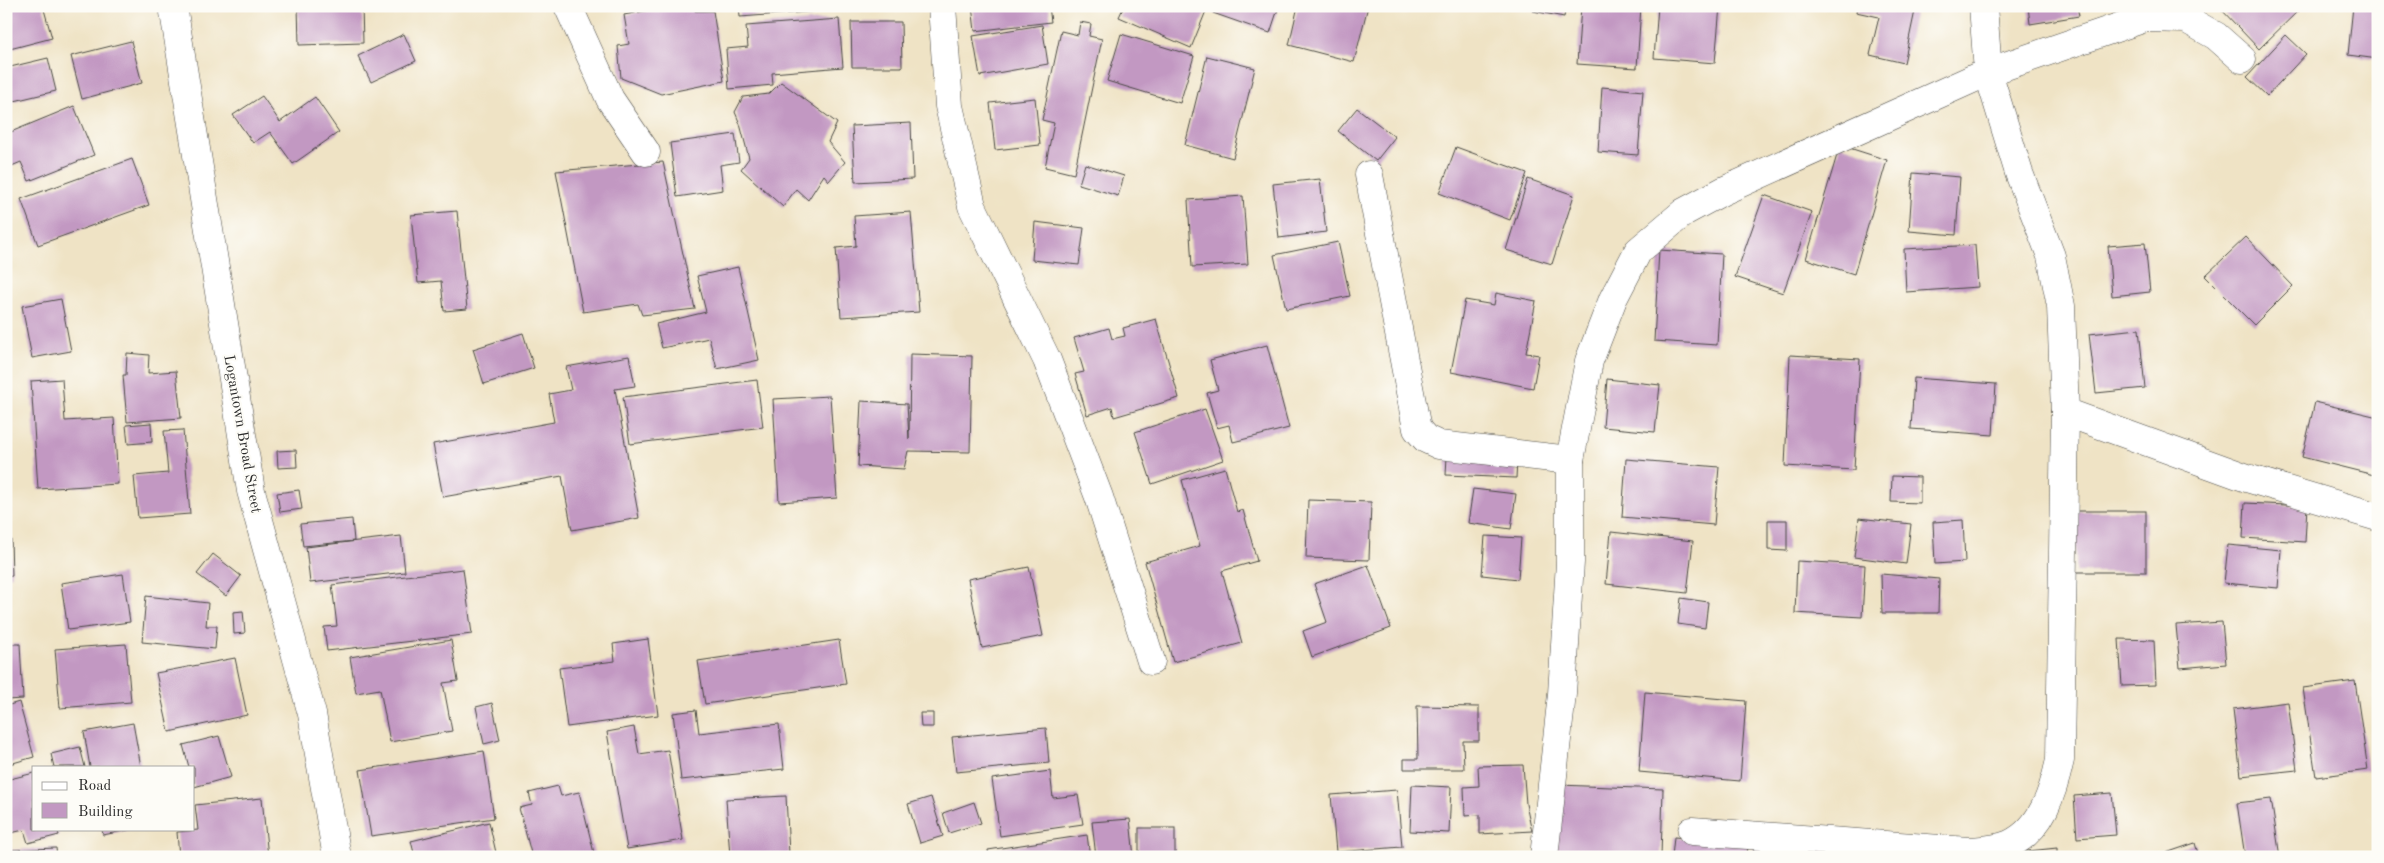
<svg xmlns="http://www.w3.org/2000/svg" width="2384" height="863" font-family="'Old Standard TT',serif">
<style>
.building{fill:#c298c2}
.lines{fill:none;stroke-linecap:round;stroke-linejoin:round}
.minor-casing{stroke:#484742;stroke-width:29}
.minor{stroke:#fff;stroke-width:28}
.labels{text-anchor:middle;stroke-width:4.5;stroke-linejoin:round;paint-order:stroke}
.street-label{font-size:15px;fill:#2b2b2b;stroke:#fdfcf7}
</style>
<rect width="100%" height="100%" fill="#fdfcf7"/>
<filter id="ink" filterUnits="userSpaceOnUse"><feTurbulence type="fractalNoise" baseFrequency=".02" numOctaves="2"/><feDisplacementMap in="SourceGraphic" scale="10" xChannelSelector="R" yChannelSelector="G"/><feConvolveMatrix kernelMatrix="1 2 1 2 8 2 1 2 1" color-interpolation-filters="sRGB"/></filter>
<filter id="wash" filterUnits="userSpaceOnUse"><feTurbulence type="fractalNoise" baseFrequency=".0096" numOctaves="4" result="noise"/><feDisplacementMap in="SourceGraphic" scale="20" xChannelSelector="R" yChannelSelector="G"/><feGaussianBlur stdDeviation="1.12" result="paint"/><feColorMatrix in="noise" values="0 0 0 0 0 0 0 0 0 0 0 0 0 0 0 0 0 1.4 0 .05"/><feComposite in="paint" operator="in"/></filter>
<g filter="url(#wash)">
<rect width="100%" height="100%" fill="#efe3c5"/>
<g id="blocks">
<g class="building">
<path d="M6,6H43L52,38L6,50Z"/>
<path d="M298,6H362L363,43L299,45Z"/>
<path d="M670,6H693L695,11H713L724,81L661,94L621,78L618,46L629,44L624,15Z"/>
<path d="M739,6H848V9L740,17Z"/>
<path d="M972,6H1049L1051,22L975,31Z"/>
<path d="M1124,6H1208L1191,48L1119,17Z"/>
<path d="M1216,6H1279L1270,33L1213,13Z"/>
<path d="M1298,6H1368L1354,62L1289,45Z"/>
<path d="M1534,6H1566L1564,17L1533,11Z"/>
<path d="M1581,6H1641L1637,68L1577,64Z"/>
<path d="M1658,6H1720L1715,63L1654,58Z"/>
<path d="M1857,6H1916L1904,63L1870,55L1879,17L1856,12Z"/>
<path d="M2028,6H2077L2079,16L2030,24Z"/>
<path d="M2218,6H2303L2259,49Z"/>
<path d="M2353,6H2378V59L2348,55Z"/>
<path d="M839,19L843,67L772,73L773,85L729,89L726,49L748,47L746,26Z"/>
<path d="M851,22H901L902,67H852Z"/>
<path d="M1080,22L1091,24L1089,36L1102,39L1074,174L1045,167L1054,123L1042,120L1061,31L1078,35Z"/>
<path d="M1042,25L1048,64L980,76L973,36Z"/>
<path d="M404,34L416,61L371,82L358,56Z"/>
<path d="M1121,34L1194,56L1180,103L1107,81Z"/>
<path d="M2286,35L2306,54L2267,96L2247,77Z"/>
<path d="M131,41L142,83L82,99L71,56Z"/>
<path d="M1207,56L1255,68L1233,158L1185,145Z"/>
<path d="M48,58L56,91L6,103V68Z"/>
<path d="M781,82L837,123L828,142L845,162L829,181L824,175L808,200L796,189L783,207L741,169L749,158L740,124L735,112L743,97L769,94Z"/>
<path d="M1602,87L1643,91L1638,155L1598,152Z"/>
<path d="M262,96L280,122L315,97L339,132L293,164L270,132L253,143L233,115Z"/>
<path d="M1035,98L1040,145L995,150L990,103Z"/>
<path d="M74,106L94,155L29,181L21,162L7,168L6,134Z"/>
<path d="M1357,108L1395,137L1376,161L1338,131Z"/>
<path d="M911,123L913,179L855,182L852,126Z"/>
<path d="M735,134L739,162L720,165L723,190L677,197L670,143Z"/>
<path d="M1840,145L1887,160L1854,274L1806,259Z"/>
<path d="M1456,147L1527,173L1510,220L1439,193Z"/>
<path d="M132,159L149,205L38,245L21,199Z"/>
<path d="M663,162L695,309L642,315L638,304L583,312L556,171Z"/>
<path d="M1085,164L1124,176L1118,196L1079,184Z"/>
<path d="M1913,173L1960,177L1956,235L1909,231Z"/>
<path d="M1320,179L1326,232L1279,238L1273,184Z"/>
<path d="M1528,179L1574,195L1552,264L1506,250Z"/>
<path d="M1764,195L1812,212L1783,293L1735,277Z"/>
<path d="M1243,196L1248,264L1192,267L1188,200Z"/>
<path d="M457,211L467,309L444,311L441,281L418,283L411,215Z"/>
<path d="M911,212L919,312L841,317L836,248L856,246L854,216Z"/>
<path d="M1035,222L1084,228L1079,265L1032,260Z"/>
<path d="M2246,237L2293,286L2254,325L2205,276Z"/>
<path d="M1338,242L1350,296L1286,309L1274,255Z"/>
<path d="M2145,243L2150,292L2112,296L2108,246Z"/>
<path d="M1975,245L1978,287L1906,292L1904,249Z"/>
<path d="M1659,250L1722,254L1717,345L1654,341Z"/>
<path d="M738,267L759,360L717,369L709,338L662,348L656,324L706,312L697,276Z"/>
<path d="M1496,293L1536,301L1526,353L1539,355L1533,388L1451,372L1465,300L1494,305Z"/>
<path d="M61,299L71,351L32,358L22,306Z"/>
<path d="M1156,319L1179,398L1114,417L1112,407L1087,415L1075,374L1084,372L1074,338L1109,328L1112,339L1125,336L1123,328Z"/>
<path d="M2139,329L2145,388L2096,393L2089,334Z"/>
<path d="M523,333L534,368L484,384L473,349Z"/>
<path d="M1267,345L1289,428L1233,442L1229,425L1217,428L1207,393L1218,390L1210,360Z"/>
<path d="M127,353L149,355L148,373L176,371L181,418L127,422L123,375H126Z"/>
<path d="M910,354L972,356L970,452L908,451L904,469L858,466L861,401L907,404L909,439Z"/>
<path d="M1790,355L1860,359L1854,470L1785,466Z"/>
<path d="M629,356L635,386L615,389L639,518L572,530L562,476L443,497L433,444L554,422L549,394L571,390L566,367Z"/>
<path d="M1914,378L1996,384L1993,435L1911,429Z"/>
<path d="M62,379L65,421L114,418L118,484L38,489L31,381Z"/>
<path d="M1607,379L1660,385L1655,432L1603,427Z"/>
<path d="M757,380L763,427L630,444L623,397Z"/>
<path d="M830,396L837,498L779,502L773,399Z"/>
<path d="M2315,402L2378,417V476L2302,457Z"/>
<path d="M1205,409L1223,460L1152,484L1135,432Z"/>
<path d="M151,423L152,442L128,444L126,425Z"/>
<path d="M183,430L190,514L138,518L134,476L168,473L164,431Z"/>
<path d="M296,450L297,467L278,468L277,451Z"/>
<path d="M1447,456L1517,459L1516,478L1446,475Z"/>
<path d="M1626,459L1719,467L1714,525L1622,517Z"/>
<path d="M1225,468L1237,512L1243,510L1257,561L1222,571L1242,643L1173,662L1145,562L1200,546L1182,480Z"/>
<path d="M1892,476L1920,477V503L1891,502Z"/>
<path d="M1473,489L1516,494L1511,529L1468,523Z"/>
<path d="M299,490L302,509L280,512L277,493Z"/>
<path d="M1308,500L1371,502L1369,560L1306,558Z"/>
<path d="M2245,503L2307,506L2305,542L2243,538Z"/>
<rect x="2076" y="511" width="70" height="61"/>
<path d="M1859,518L1911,524L1906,564L1854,557Z"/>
<path d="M352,519L354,541L303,546L300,524Z"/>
<path d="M1768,520H1787V551L1768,550Z"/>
<path d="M1963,520L1965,562L1935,564L1933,522Z"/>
<path d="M1611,532L1693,541L1687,593L1606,584Z"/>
<path d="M401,536L405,572L310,583L306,547Z"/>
<path d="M1485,536L1521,538L1518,579L1482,575Z"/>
<path d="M11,539L12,576L6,577V540Z"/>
<path d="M2228,545L2281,550L2278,588L2224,583Z"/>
<path d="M213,554L241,576L226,596L197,574Z"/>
<path d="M1797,561L1865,565L1862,617L1795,613Z"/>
<path d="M1368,565L1391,628L1312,657L1303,631L1327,622L1314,584Z"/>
<path d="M1029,567L1043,636L982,648L968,579Z"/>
<path d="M463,569L472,634L327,651L324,627L337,626L332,585Z"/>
<path d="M123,574L130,622L68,630L61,583Z"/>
<path d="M1881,574L1939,579L1938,613H1882Z"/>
<path d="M146,596L208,603L206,626H217L215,649L142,642Z"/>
<path d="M1681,598L1708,602L1705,628L1678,624Z"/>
<path d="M243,611L245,633L234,634L233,612Z"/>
<path d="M2222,622L2226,664L2180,668L2176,625Z"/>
<path d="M648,639L658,715L567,727L559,668L615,661L613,644Z"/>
<path d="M2119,639L2154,640L2156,685L2122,686Z"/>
<path d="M451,640L458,681L443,683L452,731L390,742L380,689L356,693L350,657Z"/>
<path d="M839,640L846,684L705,704L698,661Z"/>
<path d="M6,644H20L23,699L6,700Z"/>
<path d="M126,644L131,702L60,708L55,649Z"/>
<path d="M235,658L247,715L169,732L156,673Z"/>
<path d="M2355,681L2368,770L2316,777L2303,688Z"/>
<path d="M1645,692L1746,701L1740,781L1639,772Z"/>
<path d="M19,702L34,757L6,765V706Z"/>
<path d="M2288,702L2297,770L2241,776L2233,709Z"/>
<path d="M492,703L500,740L484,744L476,707Z"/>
<path d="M1417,706L1479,707V741H1463L1464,769H1404V759H1418Z"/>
<path d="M696,710L699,733L779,724L784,769L681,780L673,713Z"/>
<path d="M920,713H933V727H921Z"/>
<path d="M133,723L141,767H90L84,732Z"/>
<path d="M634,727L639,754L668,750L683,840L627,849L607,732Z"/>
<path d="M1046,728L1049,763L956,772L952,737Z"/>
<path d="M219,736L231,777L194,787V767H189L183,745Z"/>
<path d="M80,747L85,767H54L51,754Z"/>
<path d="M484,751L494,818L371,836L360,770Z"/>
<path d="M1523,765L1526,804L1532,831L1480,834V815L1465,816L1464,787L1479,786L1478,766Z"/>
<path d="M1050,771L1053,798L1078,795L1083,824L1000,836L992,779Z"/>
<path d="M34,773V829H57L59,835L28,843L24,830L6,834V780Z"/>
<path d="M1412,785L1451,787L1449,833L1410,831Z"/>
<path d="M1559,785L1663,789L1661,857H1557Z"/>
<path d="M558,786L561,796L579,792L595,857H532L519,808L532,805L529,793Z"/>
<path d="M1397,790L1402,847L1336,852L1331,795Z"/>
<path d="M2112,793L2116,835L2077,838L2074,796Z"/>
<path d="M786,796L789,854L774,857H730L726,799Z"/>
<path d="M931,797L943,836L920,843L908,804Z"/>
<path d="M262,798L268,857H203V855L179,857L177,832L198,830L195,805Z"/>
<path d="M2271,799L2280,857H2245L2237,803Z"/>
<path d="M974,802L981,823L949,833L943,813Z"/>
<path d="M1130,819L1134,857H1096L1092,822Z"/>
<path d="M489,822L497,857H415L411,841Z"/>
<rect x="1139" y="828" width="36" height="29"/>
<path d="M102,829H128V830L103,835Z"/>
<path d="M1087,835L1090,857H989L988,850Z"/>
<path d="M1674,837L1748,843L1747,857H1672Z"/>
<path d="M1754,842L1828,848V857H1753Z"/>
<path d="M2195,843L2199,857H2167L2166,853Z"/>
<path d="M56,848L57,857H11L10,850Z"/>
<path d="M2057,848V857H2019V852Z"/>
</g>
</g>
</g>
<g filter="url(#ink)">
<use href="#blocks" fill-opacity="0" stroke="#484742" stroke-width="1"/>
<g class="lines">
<g class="minor-casing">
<g id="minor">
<path d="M173,6L251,491L312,714L337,857"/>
<path d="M568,6L610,99L646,152"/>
<path d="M942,6L949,106L972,206L1047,360L1099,497L1151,661"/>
<path d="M1369,175L1417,429L1426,439L1439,445L1570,460"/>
<path d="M2065,412L2247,478L2378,517"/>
<path d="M1692,831L1968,851C1982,850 1997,850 2010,844C2042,829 2053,792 2060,760L2065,412L2061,306L2051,256L2019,173L1988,72L1983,6"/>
<path d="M1544,857L1562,694L1570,562V460L1589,361L1613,299L1638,251L1684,212L1723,191L1988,72L2145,18L2186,19L2216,36L2242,59"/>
</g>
</g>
<use href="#minor" class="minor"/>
</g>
</g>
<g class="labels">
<g class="street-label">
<text transform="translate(243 434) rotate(80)" y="5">Logantown Broad Street</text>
</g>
</g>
<rect width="2384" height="863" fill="none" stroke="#fdfcf7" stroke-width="25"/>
<rect x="32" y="766" width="162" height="65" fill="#fdfcf7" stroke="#a9a8a5"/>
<rect x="42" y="782" width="25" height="8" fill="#ffffff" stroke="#a9a8a5"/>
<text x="78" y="790" font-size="15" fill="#2b2b2b">Road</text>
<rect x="42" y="803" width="25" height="15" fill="#c298c2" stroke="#a9a8a5"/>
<text x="78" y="816" font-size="15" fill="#2b2b2b">Building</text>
</svg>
